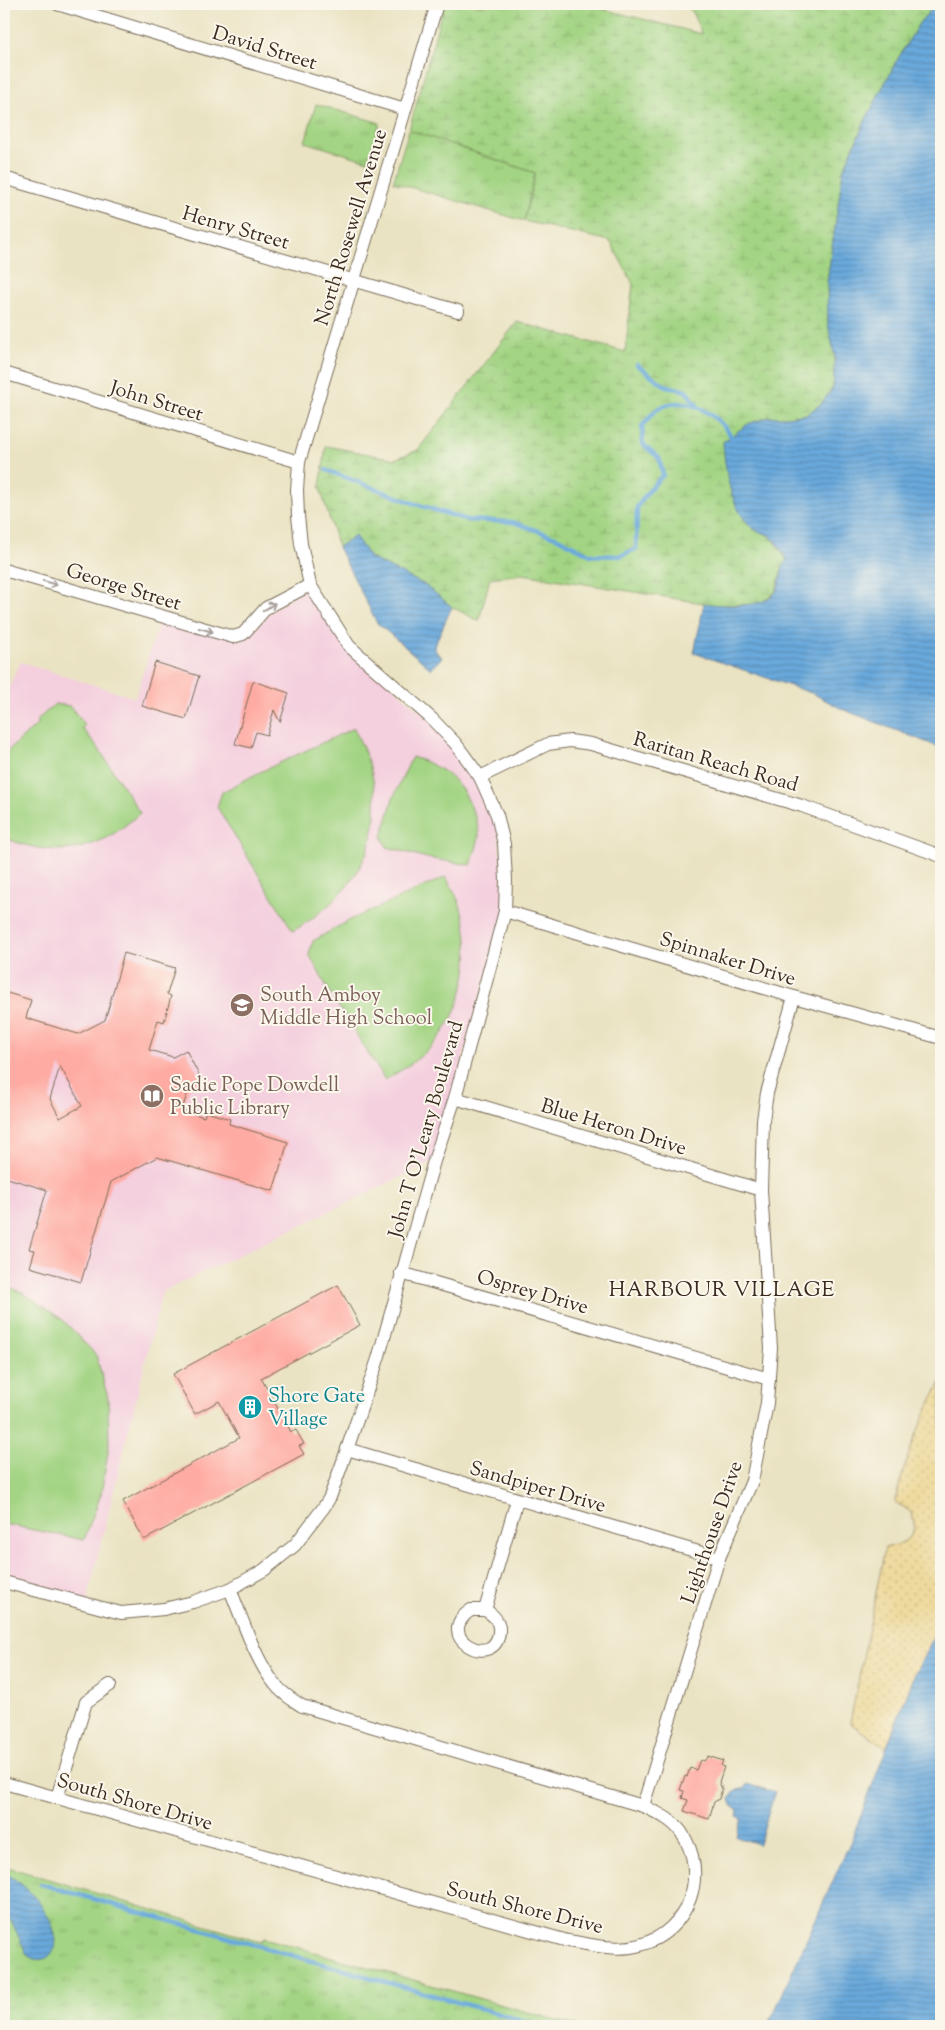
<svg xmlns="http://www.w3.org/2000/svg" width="945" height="2030" font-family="'Sorts Mill Goudy',serif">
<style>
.built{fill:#f4cfde}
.wetland{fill:url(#wetland-marsh);stroke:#6f7f50}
.sand{fill:url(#sand-dots);stroke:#94825e}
.park{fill:url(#park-tufts);stroke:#6f7f50}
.pitch{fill:#a3d483;stroke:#6f7f50}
.water{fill:url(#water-rules);stroke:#526a7d}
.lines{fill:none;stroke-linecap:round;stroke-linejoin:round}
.stream{stroke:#69a9dc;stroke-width:4.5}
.building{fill:#feaba3;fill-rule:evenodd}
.minor-casing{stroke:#786b58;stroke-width:14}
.minor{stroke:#fff;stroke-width:12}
.oneway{stroke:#a79f9a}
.labels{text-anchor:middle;stroke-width:4;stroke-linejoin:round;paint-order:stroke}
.street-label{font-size:20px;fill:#3b2a1e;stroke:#fbf7ec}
.education-label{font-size:20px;fill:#785e54;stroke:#fbf7ec;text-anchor:start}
.culture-label{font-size:20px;fill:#0d838f;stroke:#fbf7ec;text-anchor:start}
.neighbourhood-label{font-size:21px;letter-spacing:1px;fill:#3b2a1e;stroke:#fbf7ec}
</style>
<defs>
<pattern id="wetland-marsh" width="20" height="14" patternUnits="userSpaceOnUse" patternTransform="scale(1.25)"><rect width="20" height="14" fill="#a3d483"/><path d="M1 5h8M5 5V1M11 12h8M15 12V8" fill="none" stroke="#8db671"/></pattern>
<pattern id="sand-dots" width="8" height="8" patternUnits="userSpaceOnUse" patternTransform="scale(1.25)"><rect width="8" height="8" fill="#eeda9e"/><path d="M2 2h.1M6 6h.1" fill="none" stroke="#cdbb88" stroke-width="1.8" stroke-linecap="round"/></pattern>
<pattern id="park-tufts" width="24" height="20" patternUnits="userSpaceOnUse" patternTransform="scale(1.25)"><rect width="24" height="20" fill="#a3d483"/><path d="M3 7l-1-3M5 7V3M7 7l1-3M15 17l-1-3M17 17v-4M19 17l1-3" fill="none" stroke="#8db671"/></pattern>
<pattern id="water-rules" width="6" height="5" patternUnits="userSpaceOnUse" patternTransform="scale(1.25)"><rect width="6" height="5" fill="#69a9dc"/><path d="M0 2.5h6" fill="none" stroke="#588ab2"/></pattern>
</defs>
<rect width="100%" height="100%" fill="#fbf7ec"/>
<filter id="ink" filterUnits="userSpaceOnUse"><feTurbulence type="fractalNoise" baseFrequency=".02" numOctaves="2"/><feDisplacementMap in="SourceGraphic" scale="10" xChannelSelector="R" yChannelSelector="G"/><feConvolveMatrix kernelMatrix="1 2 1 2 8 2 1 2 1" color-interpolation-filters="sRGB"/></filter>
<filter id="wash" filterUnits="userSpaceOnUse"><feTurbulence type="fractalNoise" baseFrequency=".0096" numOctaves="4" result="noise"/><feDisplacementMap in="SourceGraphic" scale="20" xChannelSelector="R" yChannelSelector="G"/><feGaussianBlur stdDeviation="1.12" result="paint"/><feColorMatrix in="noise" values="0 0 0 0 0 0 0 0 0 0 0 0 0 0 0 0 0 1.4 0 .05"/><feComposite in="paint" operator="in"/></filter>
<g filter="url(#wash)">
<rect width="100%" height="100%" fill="#eae3c3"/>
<path class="built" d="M310,585L349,647L456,744L497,815L505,911L434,1161L162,1292L86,1605L4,1582V697L21,662L135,698L161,616L233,637Z"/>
<path class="wetland" d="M444,4H583L702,34L688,4H936L920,22L896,62L866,119L843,171L827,282L828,324L835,357L833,388L821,404L807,414L787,417H769L748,424L723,442L731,494L745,519L755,529L770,536L787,560L784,564L775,593L759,604L715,605L523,574L490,578L479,621L452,607L425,585L370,558L355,536L338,547L320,487L326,446L395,459L418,450L517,322L625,352L633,284L610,241L524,221L535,173L409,130Z"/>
<path class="sand" d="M941,1382V1622L915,1674L886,1748L850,1723L885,1548C906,1543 921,1536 911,1512L895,1501C906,1459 920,1420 941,1382Z"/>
<g class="park">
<path d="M316,104L380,123L368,161L305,142Z"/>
<path d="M409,130L535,173L524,221L393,182Z"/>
<path d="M4,1866L261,1942L264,1938L577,2026H4Z"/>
</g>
<g class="pitch">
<path d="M55,704L70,706L85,725L82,728L97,746L140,813C126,825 112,837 95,843C66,855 31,850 4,837V754L38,724L36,721Z"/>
<path d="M354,728C362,746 372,766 374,786C382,854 348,898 293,931L217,807L222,792L258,773Z"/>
<path d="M412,757C442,766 463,782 473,812C476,818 479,828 479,835C478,845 474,855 471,865L427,858L387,847L382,837L393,798Z"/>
<path d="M446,877C451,886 457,896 460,905C476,952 466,1010 432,1046C418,1060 402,1070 385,1080L329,991L309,954L313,941L350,920Z"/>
<path d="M4,1285L23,1293L63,1320L96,1355L108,1398L109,1446L101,1494L84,1540L4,1524Z"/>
</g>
<g class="water">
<path d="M936,4H941V748L842,709L814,694L694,653L704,603C722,606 763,609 775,593C780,586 781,572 784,564L787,560C783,553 776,540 769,535C764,532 758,532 754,529C730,510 725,470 723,442L748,424L769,417H787L807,414L821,404L833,388L835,357L828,324L827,282L843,171L866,119L896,62L920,22Z"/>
<path d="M355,536L370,558L425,585L452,607L434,646L436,652L442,657L431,669L377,623L338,547Z"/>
<path d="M941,1622V2026H768L852,1838L915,1674Z"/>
<path d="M747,1784L775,1792L759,1844L736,1837L742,1819L737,1817L738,1811L733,1807L730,1800C732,1793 737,1788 745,1789Z"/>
<path d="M4,1872C27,1886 48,1907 55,1934C60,1953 42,1969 26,1953L11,1920L4,1913Z"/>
</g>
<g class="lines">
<g class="stream">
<path d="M637,365L664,385L686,391L697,405"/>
<path d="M326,470L416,504L467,520L513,522L558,538L591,555L620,556L636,549L637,507L650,489L663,475L659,458L643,444L642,426C647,421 652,412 658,409C686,392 719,415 733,439"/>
<path d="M41,1884L541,2026"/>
</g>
</g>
<g id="blocks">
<g class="building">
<path d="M155,662L199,676L186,719L142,706Z"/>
<path d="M253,681L289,693L280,722L274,710L267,735L256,732L251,748L235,744Z"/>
<path d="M124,953L175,968L167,994L171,996L164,1022L158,1020L149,1050L173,1057L186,1050L202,1081L189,1088L182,1110L204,1117L206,1112L230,1119L229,1124L288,1142L273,1191L157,1157L111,1182L81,1282L30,1267L35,1250L29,1249L47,1190L4,1177V992L31,1000L26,1018L78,1034L105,1020ZM60,1066L82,1106L60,1118L50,1099Z"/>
<path d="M338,1285L360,1325L261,1378L291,1432L296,1430L304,1444L299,1446L304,1454L144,1540L123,1501L239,1438L219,1401L195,1414L173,1374Z"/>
<path d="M708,1756L723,1761L721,1766L724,1767L719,1782L722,1789L719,1799L714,1802L709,1819L684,1811L688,1800L682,1798L684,1791L680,1790L685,1776L687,1777L690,1768L696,1770L700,1760L704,1761Z"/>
</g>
</g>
</g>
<g filter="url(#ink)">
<use href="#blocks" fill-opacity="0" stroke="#786b58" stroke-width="1"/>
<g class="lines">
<g class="minor-casing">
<g id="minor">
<path d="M57,4L405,109"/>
<path d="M4,178L458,311"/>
<path d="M4,373L299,462"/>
<path d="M4,570L233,637L243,634L266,608L310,585"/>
<path d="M480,777L548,744L570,741L591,744L802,806L941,856"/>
<path d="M505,911L794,997L941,1038"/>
<path d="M455,1098L761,1190"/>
<path d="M401,1273L769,1379"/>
<path d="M347,1449L719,1558"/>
<path d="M4,1582L121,1613L164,1609L193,1602L230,1589L264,1570L295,1545L324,1507L330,1497L342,1464L378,1359L434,1161L455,1098L505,911L506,880L504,844L497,815L480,777L456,744L432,719L349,646L310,585L301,544L298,516L297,490L299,462L437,4"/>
<path d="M485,1610C494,1615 500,1621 499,1632C495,1671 431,1637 471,1610H485L517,1500"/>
<path d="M4,1783L568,1941C590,1944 617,1952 640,1945C689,1931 710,1874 681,1832C672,1819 657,1813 643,1806L302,1706C293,1700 282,1694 275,1684C255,1660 242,1618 230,1589"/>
<path d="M57,1798L86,1702L110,1685"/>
<path d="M643,1806L719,1558L752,1481L767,1403L771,1348L761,1190L763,1120L767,1093L794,997"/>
</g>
</g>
<use href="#minor" class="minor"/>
</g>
<defs><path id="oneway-shaft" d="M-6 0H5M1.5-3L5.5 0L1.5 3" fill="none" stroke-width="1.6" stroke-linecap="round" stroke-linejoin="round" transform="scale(1.25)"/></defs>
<g class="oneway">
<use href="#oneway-shaft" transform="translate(50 583) rotate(17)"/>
<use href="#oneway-shaft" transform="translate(269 607) rotate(-33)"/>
<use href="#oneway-shaft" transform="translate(206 630) rotate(16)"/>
</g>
</g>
<defs>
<g id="school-disc" transform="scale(1.25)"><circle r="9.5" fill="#8d6e63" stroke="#fbf7ec"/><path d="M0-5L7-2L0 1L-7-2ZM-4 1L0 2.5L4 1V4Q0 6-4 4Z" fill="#fff"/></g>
<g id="library-disc" transform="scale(1.25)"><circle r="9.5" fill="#8d6e63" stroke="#fbf7ec"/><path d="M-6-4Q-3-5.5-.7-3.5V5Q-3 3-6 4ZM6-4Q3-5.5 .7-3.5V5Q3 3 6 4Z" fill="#fff"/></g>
<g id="building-disc" transform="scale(1.25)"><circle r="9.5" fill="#0f9aa8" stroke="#fbf7ec"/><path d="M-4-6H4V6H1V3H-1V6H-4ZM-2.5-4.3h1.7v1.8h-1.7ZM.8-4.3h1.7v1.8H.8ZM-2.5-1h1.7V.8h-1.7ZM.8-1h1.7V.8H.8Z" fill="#fff"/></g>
</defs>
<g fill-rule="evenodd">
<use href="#school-disc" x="242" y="1005"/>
<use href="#library-disc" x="152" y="1096"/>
<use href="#building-disc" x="250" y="1407"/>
</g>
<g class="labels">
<g class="street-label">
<text transform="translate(265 47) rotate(17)" y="7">David Street</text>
<text transform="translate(236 227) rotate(16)" y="7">Henry Street</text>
<text transform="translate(350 227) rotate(-73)" y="7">North Rosewell Avenue</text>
<text transform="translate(157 400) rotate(17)" y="7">John Street</text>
<text transform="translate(124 586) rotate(17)" y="7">George Street</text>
<text transform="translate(716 761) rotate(16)" y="7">Raritan Reach Road</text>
<text transform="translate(728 958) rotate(17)" y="7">Spinnaker Drive</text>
<text transform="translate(614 1126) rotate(17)" y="7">Blue Heron Drive</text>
<text transform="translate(425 1129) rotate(-74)" y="7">John T O'Leary Boulevard</text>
<text transform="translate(533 1291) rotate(16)" y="7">Osprey Drive</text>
<text transform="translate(538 1486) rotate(16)" y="7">Sandpiper Drive</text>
<text transform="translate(711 1532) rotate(-71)" y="7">Lighthouse Drive</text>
<text transform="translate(135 1801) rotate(16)" y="7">South Shore Drive</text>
<text transform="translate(525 1907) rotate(14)" y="7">South Shore Drive</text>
</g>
<g class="education-label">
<text x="260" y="1001">South Amboy<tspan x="260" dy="23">Middle High School</tspan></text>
<text x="170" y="1091">Sadie Pope Dowdell<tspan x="170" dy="23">Public Library</tspan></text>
</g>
<g class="culture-label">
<text x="268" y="1402">Shore Gate<tspan x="268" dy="23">Village</tspan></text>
</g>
<g class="neighbourhood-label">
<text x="722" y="1296">HARBOUR VILLAGE</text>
</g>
</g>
<rect width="945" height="2030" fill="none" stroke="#fbf7ec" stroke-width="20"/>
</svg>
